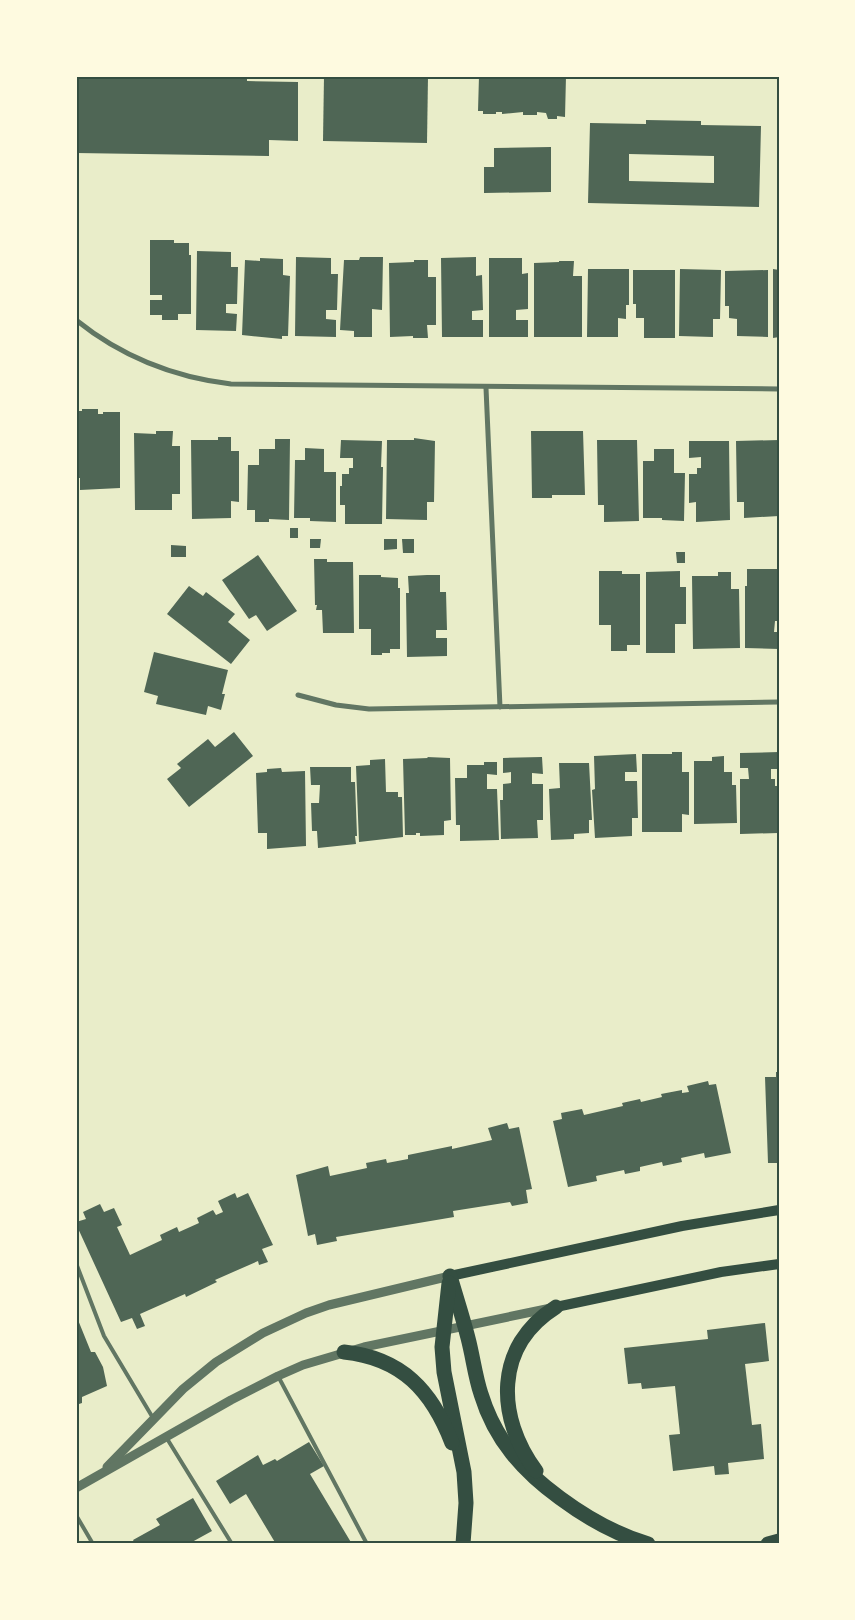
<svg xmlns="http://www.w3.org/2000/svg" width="855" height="1620" font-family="'Work Sans',sans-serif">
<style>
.building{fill:#4f6655;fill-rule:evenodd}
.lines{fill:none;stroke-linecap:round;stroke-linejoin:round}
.service{stroke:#617663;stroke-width:4}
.minor{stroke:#617663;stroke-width:5}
.tertiary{stroke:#617663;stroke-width:9}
.secondary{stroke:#344e41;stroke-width:10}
.motorway{stroke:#344e41;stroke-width:15}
.neatline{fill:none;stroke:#344e41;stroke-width:2}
</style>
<rect width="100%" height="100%" fill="#e9edc9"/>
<g class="building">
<path d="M76,76H247V81L298,82V141L269,140V156L76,153Z"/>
<path d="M324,76H428L427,143L323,141Z"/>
<path d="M479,76H566L565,117L557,116V119H548L546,113L537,112V115H523V112L502,114V112H496V114H483V111H478Z"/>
<path d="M646,120L701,121V125L761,126L759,207L588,203L590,123L646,124ZM629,154L714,156V183L629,181Z"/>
<path d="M551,147V192L484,193V167H494V148Z"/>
<path d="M150,240H174V243H189V255H191V314H178V320H162V315H150V300H162V295H150Z"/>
<path d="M197,251L231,252V267H238L237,304H226V313L237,314L236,331L196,330Z"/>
<path d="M296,257L331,258V274H338L337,310H326V319L336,320V337L295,336Z"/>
<path d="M360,257H383L382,310L372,309V337H354V331L340,330L344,260H359Z"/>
<path d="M476,257V276L482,275L483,310L472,311V320H483V337H442L441,258Z"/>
<path d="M260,258L283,259V275L290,276L288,336H282V339L242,335L245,260L260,261Z"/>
<path d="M489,258H522V274L528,273V309L516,310V320H528V337H489Z"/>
<path d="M414,260H428V277H436V325H427L428,338H413V336L390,337L389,263L414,262Z"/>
<path d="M559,261H574L573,276H582V337H534V263L559,262Z"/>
<path d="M588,269H629V305H626V319L618,318V337H587Z"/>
<path d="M680,269L721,270L720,319H713V337L679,336Z"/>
<path d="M773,269L779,270V337L773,338Z"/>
<path d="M633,270H675V338H644V318H636V304H633Z"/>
<path d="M768,270V337L737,336V319L729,318V306H725V271Z"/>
<path d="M82,409H98V414H103V412H120V488L80,490V478H76V411H82Z"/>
<path d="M156,431H173L172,446H180V494H172V510H135L134,433L156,434Z"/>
<path d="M531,431H583L585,495H552V498H532Z"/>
<path d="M218,437H231V451H239V502L231,501V518L192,519L191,440H218Z"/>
<path d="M414,438L435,441L434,502H427V520L386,519L387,440H414Z"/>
<path d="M275,439H290L289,520L269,519V522H255V510H247L248,465H259V449H275Z"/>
<path d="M341,440L382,441L381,467H383L382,524H345V505H340V486H342V474H349V468H353V458H340Z"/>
<path d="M597,440H637L639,521L604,522V505H598Z"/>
<path d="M779,440V516L744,518V502H737L736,441Z"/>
<path d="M689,441H729L730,520L696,522V502L689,503V474H697V468H701V457L689,458Z"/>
<path d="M305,448L324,449V472H336V522L310,521V518H294L295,460H305Z"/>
<path d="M654,449H674V473H685L684,521L662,520V518H643V461H654Z"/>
<rect x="290" y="528" width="8" height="10"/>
<path d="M310,539H321L320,548H310Z"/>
<path d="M384,539H397V549L384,550Z"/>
<path d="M402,539H414V553H403Z"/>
<path d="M171,545L186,546V557H171Z"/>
<path d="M676,552H685V563H677Z"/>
<path d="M258,555L297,611L267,631L256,615L249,619L222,580Z"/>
<path d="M314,559H327V562H353L354,633H323L322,610H316L317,605H315Z"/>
<path d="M747,569H778L779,621H775L774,632H779V649L745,648V586H747Z"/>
<path d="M599,571H622V574H640V645H627V651H611V625H599Z"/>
<path d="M680,571V587H686V624H675V653H646V572Z"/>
<path d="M718,572H731V589H739L740,648L693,649L692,576H718Z"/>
<path d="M359,575H381V577L398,578V588H400V649H390V653H382V655H371V629H359Z"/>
<path d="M427,575H440V592H446L447,630H436V638H447V656L407,657L406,593H409L408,576Z"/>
<path d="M189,586L203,596L206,592L235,614L228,622L250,640L231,664L167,614Z"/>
<path d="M154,652L228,670L222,694H225L221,710L208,706L206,715L156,704L158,696L144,692Z"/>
<path d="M234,732L253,756L189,807L167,779L181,768L177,764L208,739L215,747Z"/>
<path d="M672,752H682V772H689V815L682,814V832H642V754H672Z"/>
<path d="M779,752V769H771V779H775V786H779L778,833L740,834V779H749L748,768H740V753Z"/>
<path d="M636,754L637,772H625V781H637L638,818H632V836L595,838L592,790L595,789L594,756Z"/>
<path d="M724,756V772H732V785H736L737,823L694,824V761H712V757Z"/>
<path d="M427,757L450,758L451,820L444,821V835L420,836V833H416V835H405L403,759L428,758Z"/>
<path d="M542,757L543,774L532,773V784H543V820H537L538,838L501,839L500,800H503V784L511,783V772L503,773V758Z"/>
<path d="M385,759L386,792H398V797H402L403,837L359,842L356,766L370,765V760Z"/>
<path d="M484,762H497V775L487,774V789H497L499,840L460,841V825H456L455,778H467V765H484Z"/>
<path d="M559,763H589L592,820H589V833L574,834V839L551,840L549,789L560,788Z"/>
<path d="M310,767H351V782H355L357,836H355L356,844L318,848L317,831H312L311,803H319L320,785H311Z"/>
<path d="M281,768L282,772L305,771L306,846L267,849V833H258L256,773L267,772V769Z"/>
<path d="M776,1072H779V1163H768L765,1077H776Z"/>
<path d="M708,1081L709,1085L716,1084L731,1153L705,1158L704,1153L681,1158L682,1162L663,1166L662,1162L640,1167V1171L625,1174L624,1170L596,1176L597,1181L568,1187L553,1121L562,1119L561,1113L582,1109L584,1115L623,1106L622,1103L640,1099L641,1102L662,1097L661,1094L682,1090V1093L689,1092L687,1086Z"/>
<path d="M507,1123L509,1129L519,1127L532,1189L526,1190L528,1203L512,1206L510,1202L453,1211L454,1217L336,1237L337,1241L317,1245L315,1234L308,1236L296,1175L328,1166L330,1176L367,1168L366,1163L386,1159L387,1163L408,1159V1155L452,1146V1149L492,1140L488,1128Z"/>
<path d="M235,1193L237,1198L248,1193L273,1245L262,1249L268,1262L259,1265L258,1261L215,1280L217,1282L186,1297L185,1294L140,1314L145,1326L137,1329L132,1318L121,1322L76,1224V1222L86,1219L83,1212L100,1204L104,1212L114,1208L122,1225L117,1227L130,1255L162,1240L160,1235L177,1227L179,1232L199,1223L197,1218L213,1210L216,1215L223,1212L218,1201Z"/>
<path d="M76,1315L91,1352H95L103,1367L107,1386L82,1397V1403L76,1405Z"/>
<path d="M765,1323L769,1361L745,1364L752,1425L761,1424L764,1459L728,1463L729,1474L715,1475L714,1466L673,1471L669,1435L680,1434L675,1386L642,1389L641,1383L628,1384L624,1348L708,1339L707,1330Z"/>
<path d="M309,1442L324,1466L310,1474L352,1544H276L246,1494L230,1504L216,1481L258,1455L263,1465L275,1459L277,1461Z"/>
<path d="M193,1498L212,1531L192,1542L194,1544H135L133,1540L160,1525L156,1519Z"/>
</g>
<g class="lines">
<g class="service">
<path d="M76,1263L104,1336L153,1418"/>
<path d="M278,1376L367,1544"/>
<path d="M166,1437L232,1544"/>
<path d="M76,1515L93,1544"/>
</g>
<g class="minor">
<path d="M76,320C122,357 172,377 231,384L779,389"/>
<path d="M486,388L500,707"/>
<path d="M298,695L336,705L369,709L779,702"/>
</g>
<g class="tertiary">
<path d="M107,1467L183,1389L216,1362L263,1333L306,1313L329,1305L450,1276"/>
<path d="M76,1488L231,1400L278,1376L303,1365L364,1347L551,1308"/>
</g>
<g class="secondary">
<path d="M450,1276L682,1226L779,1210"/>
<path d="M556,1307L721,1272L779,1264"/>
</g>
<g class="motorway">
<path d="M450,1276C456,1297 463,1318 468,1338C473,1357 475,1376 481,1394C495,1440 523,1471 560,1498C587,1518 615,1534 648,1544"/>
<path d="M449,1283L442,1347L444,1372L464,1472L466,1503L463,1544"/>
<path d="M344,1352C402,1358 432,1391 452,1443"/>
<path d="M536,1471C496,1417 494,1346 556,1307"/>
<path d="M768,1544L779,1541"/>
</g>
</g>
<rect width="855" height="1620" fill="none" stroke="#fefae0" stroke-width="155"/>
<rect x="78" y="78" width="700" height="1464" class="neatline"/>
</svg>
